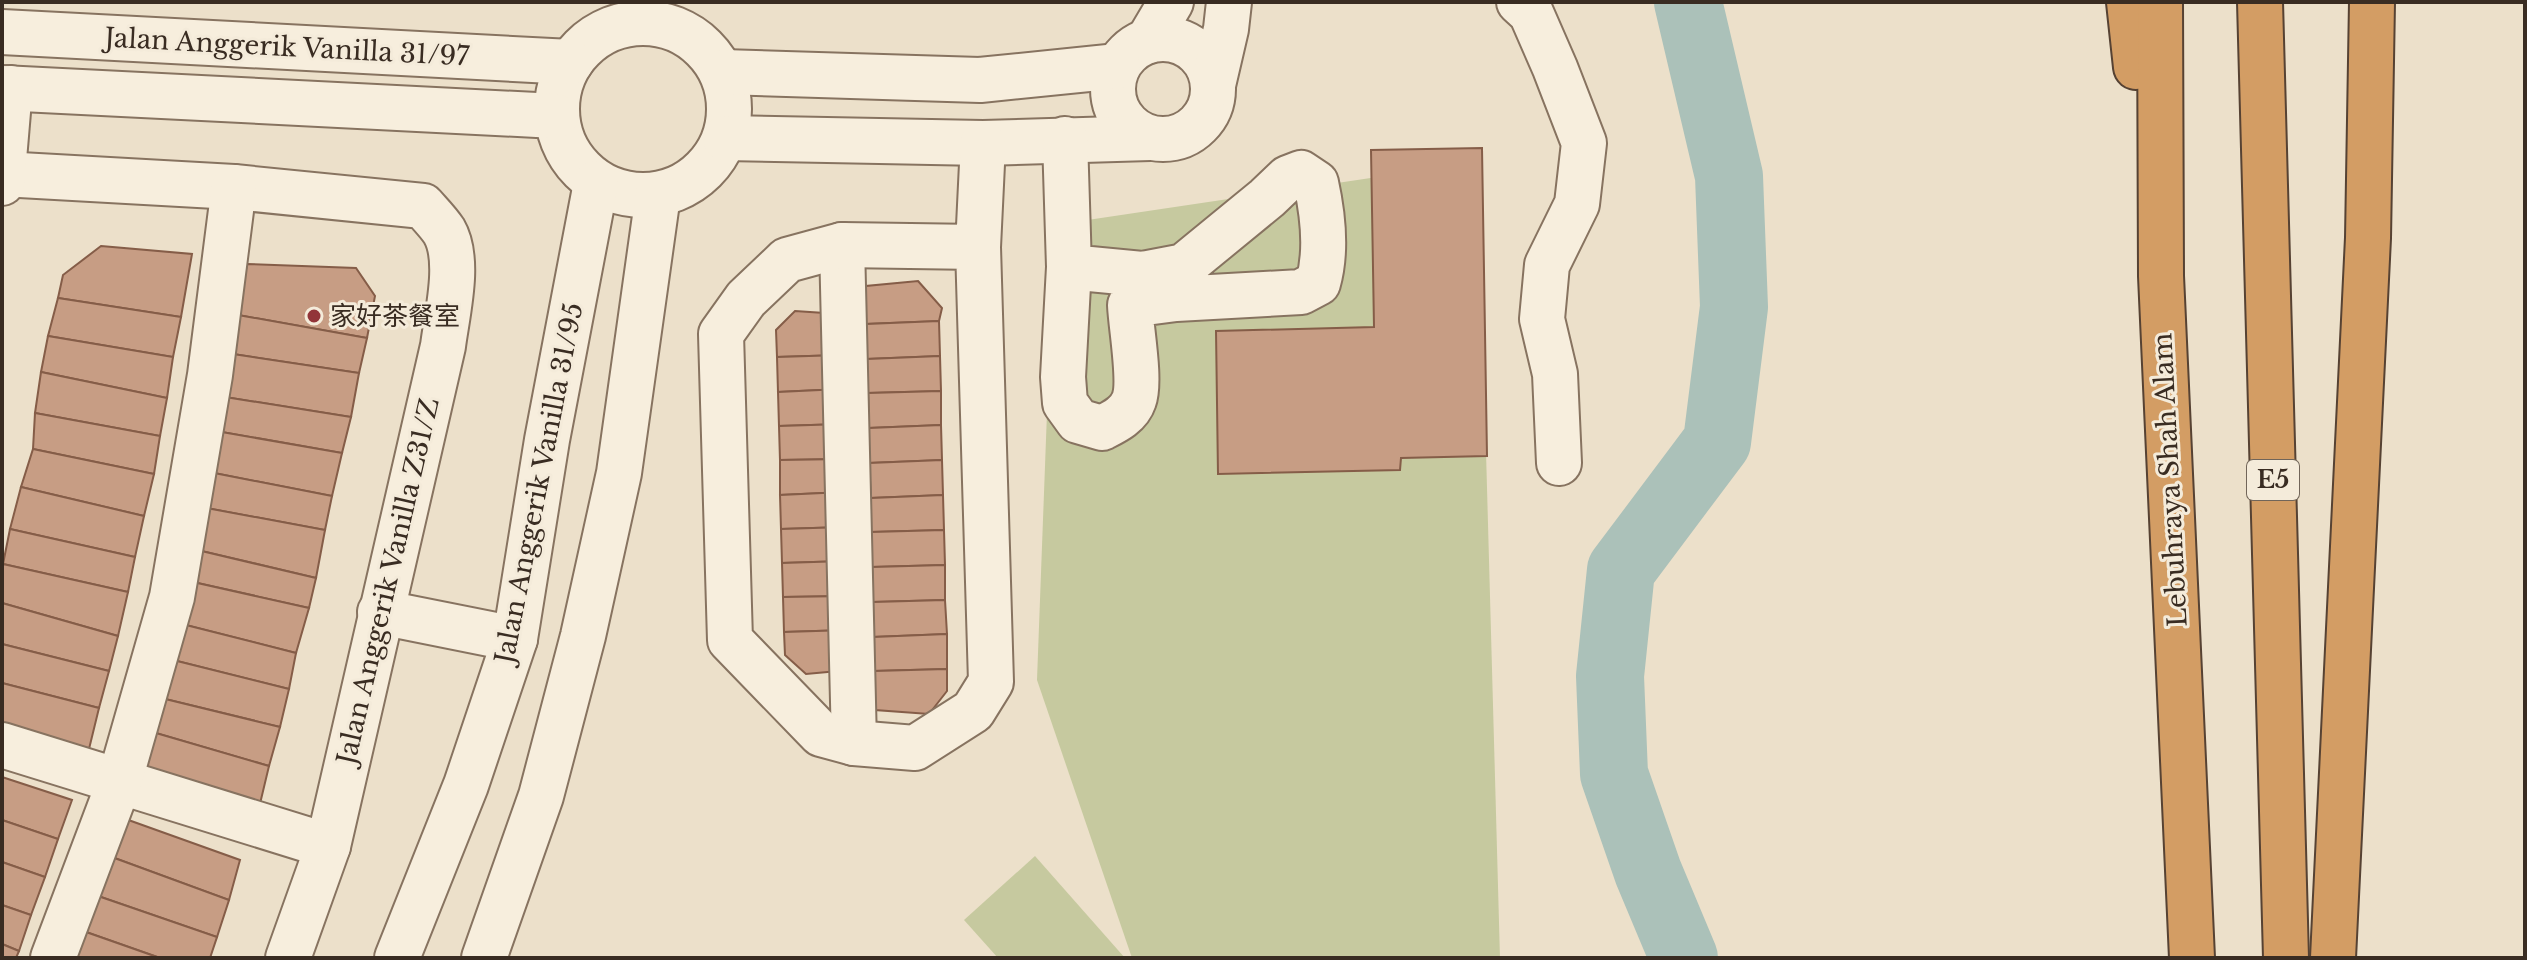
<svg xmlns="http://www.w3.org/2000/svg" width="2527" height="960" font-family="'Libre Baskerville','Noto Sans SC',serif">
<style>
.green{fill:#c6c99f}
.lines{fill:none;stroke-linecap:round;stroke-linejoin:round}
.river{stroke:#abc1b9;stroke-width:68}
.building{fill:#c79d84;stroke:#855d48;stroke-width:2}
.minor-casing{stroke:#877360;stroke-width:48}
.highway-casing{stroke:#564233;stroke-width:48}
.minor{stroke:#f7eedd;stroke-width:44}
.highway{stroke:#d39d64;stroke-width:44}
.poi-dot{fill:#923539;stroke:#f4ebda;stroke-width:3}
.labels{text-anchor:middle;stroke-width:6;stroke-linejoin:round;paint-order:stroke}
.shield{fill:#f4ebda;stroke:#716559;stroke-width:2}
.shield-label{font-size:24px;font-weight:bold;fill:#392c22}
.street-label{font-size:26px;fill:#392c22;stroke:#f4ebda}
.poi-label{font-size:26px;fill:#392c22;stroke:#f4ebda;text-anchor:start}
</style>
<rect width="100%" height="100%" fill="#ece0ca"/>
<g class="green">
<path d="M1478,162L1500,958H1132L1037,680L1054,225Z"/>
<path d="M1035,856L1125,958H998L964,920Z"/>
</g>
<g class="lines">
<path class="river" d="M1684,958L1648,872L1614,774L1610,676L1621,570L1717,442L1734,307L1729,176L1688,2"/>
</g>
<g class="building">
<path d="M1482,148L1487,456L1401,458L1400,470L1218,474L1216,331L1374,327L1371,150Z"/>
<path d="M101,246L192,254L181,317L58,298L63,275Z"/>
<path d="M247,264L356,268L375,296L367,338L238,315Z"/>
<path d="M918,281L942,308L939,321L866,324V286Z"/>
<path d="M58,298L181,317L173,357L48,336Z"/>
<path d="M795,311L839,314L841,355L777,357L776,330Z"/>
<path d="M238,315L367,338L359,373L233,354Z"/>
<path d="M939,321L940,356L867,359L866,324Z"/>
<path d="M48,336L173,357L167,398L41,372Z"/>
<path d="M233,354L359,373L351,417L225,397Z"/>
<path d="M841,355V389L778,392L777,357Z"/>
<path d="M940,356L941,391L868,393L867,359Z"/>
<path d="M41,372L167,398L160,436L35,413Z"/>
<path d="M841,389L843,424L779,426L778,392Z"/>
<path d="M941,391V425L869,428L868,393Z"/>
<path d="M225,397L351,417L342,453L216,431Z"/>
<path d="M35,413L160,436L154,474L33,449Z"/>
<path d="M843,424V459L780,460L779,426Z"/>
<path d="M941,425L942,460L869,463V428Z"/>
<path d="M216,431L342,453L332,496L209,472Z"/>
<path d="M33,449L154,474L144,516L21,487Z"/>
<path d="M843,459L844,492L780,495V460Z"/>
<path d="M942,460L943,495L871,498L869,463Z"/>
<path d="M209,472L332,496L325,530L201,507Z"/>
<path d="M21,487L144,516L135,557L10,529Z"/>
<path d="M844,492L845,527L781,529L780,495Z"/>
<path d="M943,495L944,530L871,532V498Z"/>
<path d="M201,507L325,530L316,578L193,549Z"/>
<path d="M845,527V561L782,563L781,529Z"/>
<path d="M10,529L135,557L128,592L3,564Z"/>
<path d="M944,530L945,565L872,567L871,532Z"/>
<path d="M193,549L316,578L309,608L184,580Z"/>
<path d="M845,561L847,596L783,597L782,563Z"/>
<path d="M3,564L128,592L118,636L2,603Z"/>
<path d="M945,565V600L873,602L872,567Z"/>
<path d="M184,580L309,608L296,653L174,622Z"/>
<path d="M847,596L848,630L784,632L783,597Z"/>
<path d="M945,600L947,634L873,637V602Z"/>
<path d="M2,603L118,636L109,671L2,644Z"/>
<path d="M174,622L296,653L289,689L165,658Z"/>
<path d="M848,630L849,670L806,674L785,655L784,632Z"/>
<path d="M947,634V669L874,671L873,637Z"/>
<path d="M2,644L109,671L99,708L2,683Z"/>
<path d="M165,658L289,689L280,727L157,697Z"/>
<path d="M947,669V691L929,714L875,710L874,671Z"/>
<path d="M2,683L99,708L89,749L2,724Z"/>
<path d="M157,697L280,727L269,766L149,731Z"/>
<path d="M149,731L269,766L259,808L141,770Z"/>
<path d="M2,777L72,800L58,839L2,820Z"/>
<path d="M120,817L240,860L229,900L109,856Z"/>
<path d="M2,820L58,839L45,877L2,862Z"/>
<path d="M109,856L229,900L217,937L98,896Z"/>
<path d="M2,862L45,877L31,915L2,905Z"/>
<path d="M98,896L217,937L210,958H160L86,932Z"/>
<path d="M2,905L31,915L19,951L2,944Z"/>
<path d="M86,932L160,958H77Z"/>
<path d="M2,944L19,951L16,958H2Z"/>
</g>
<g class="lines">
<g class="minor-casing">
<g id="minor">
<path d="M1519,2L1531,13L1555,68L1584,143L1577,204L1547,265L1542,319L1555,374L1559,463"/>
<circle cx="643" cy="109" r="86"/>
<path d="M2,32L571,62"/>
<circle cx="1163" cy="89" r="50"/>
<path d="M1148,41L1171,2"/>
<path d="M723,72L980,80L1118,66"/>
<path d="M1213,85L1226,29L1229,2"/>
<path d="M2,88L556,116"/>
<path d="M725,138L983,143L1150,138"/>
<path d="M1065,139L1069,267L1063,377L1065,403L1078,421L1102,428C1114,422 1129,415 1134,400C1141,381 1131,328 1130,305L1176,299L1301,292L1318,283C1327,252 1323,215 1316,183L1301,173L1288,178L1267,198L1184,266L1142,274L1069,267"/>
<path d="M2,174L234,187L423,206C430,214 438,222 444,231C461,260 447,314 443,346L328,846L288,958"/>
<path d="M2,183L10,88"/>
<path d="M842,245L854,743"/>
<path d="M978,247L842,245L787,260L746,299L721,334L730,640L821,734L854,743L915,748L973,711L991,682L978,247L983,143"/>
<path d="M380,612L515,639"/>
<path d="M2,745L328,846"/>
<path d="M53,958L119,783L172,597L210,375L234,187"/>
<path d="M397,958L466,785L515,639L547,440L596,183"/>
<path d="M484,958L541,796L583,636L619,473L658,195"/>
</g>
</g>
<g class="highway-casing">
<g id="highway">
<path d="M2129,2L2136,67"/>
<path d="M2160,2L2161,276L2192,958"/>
<path d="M2260,2L2286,958"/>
<path d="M2333,958L2368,238L2372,2"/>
</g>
</g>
<use href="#minor" class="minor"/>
<use href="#highway" class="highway"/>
</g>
<circle class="poi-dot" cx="314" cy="316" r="8"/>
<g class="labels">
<rect class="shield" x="2247" y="460" width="52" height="40" rx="6"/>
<g class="shield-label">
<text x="2273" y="488">E5</text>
</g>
<g class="street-label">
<text transform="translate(287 47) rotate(3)" y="9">Jalan Anggerik Vanilla 31/97</text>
<text transform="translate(2170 480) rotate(-93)" y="9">Lebuhraya Shah Alam</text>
<text transform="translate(539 483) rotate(-79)" y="9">Jalan Anggerik Vanilla 31/95</text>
<text transform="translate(388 581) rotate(-77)" y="9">Jalan Anggerik Vanilla Z31/Z</text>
</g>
<g class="poi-label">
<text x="330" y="325">家好茶餐室</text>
</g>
</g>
<rect width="2527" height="960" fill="none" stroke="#392c22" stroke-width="8"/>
</svg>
